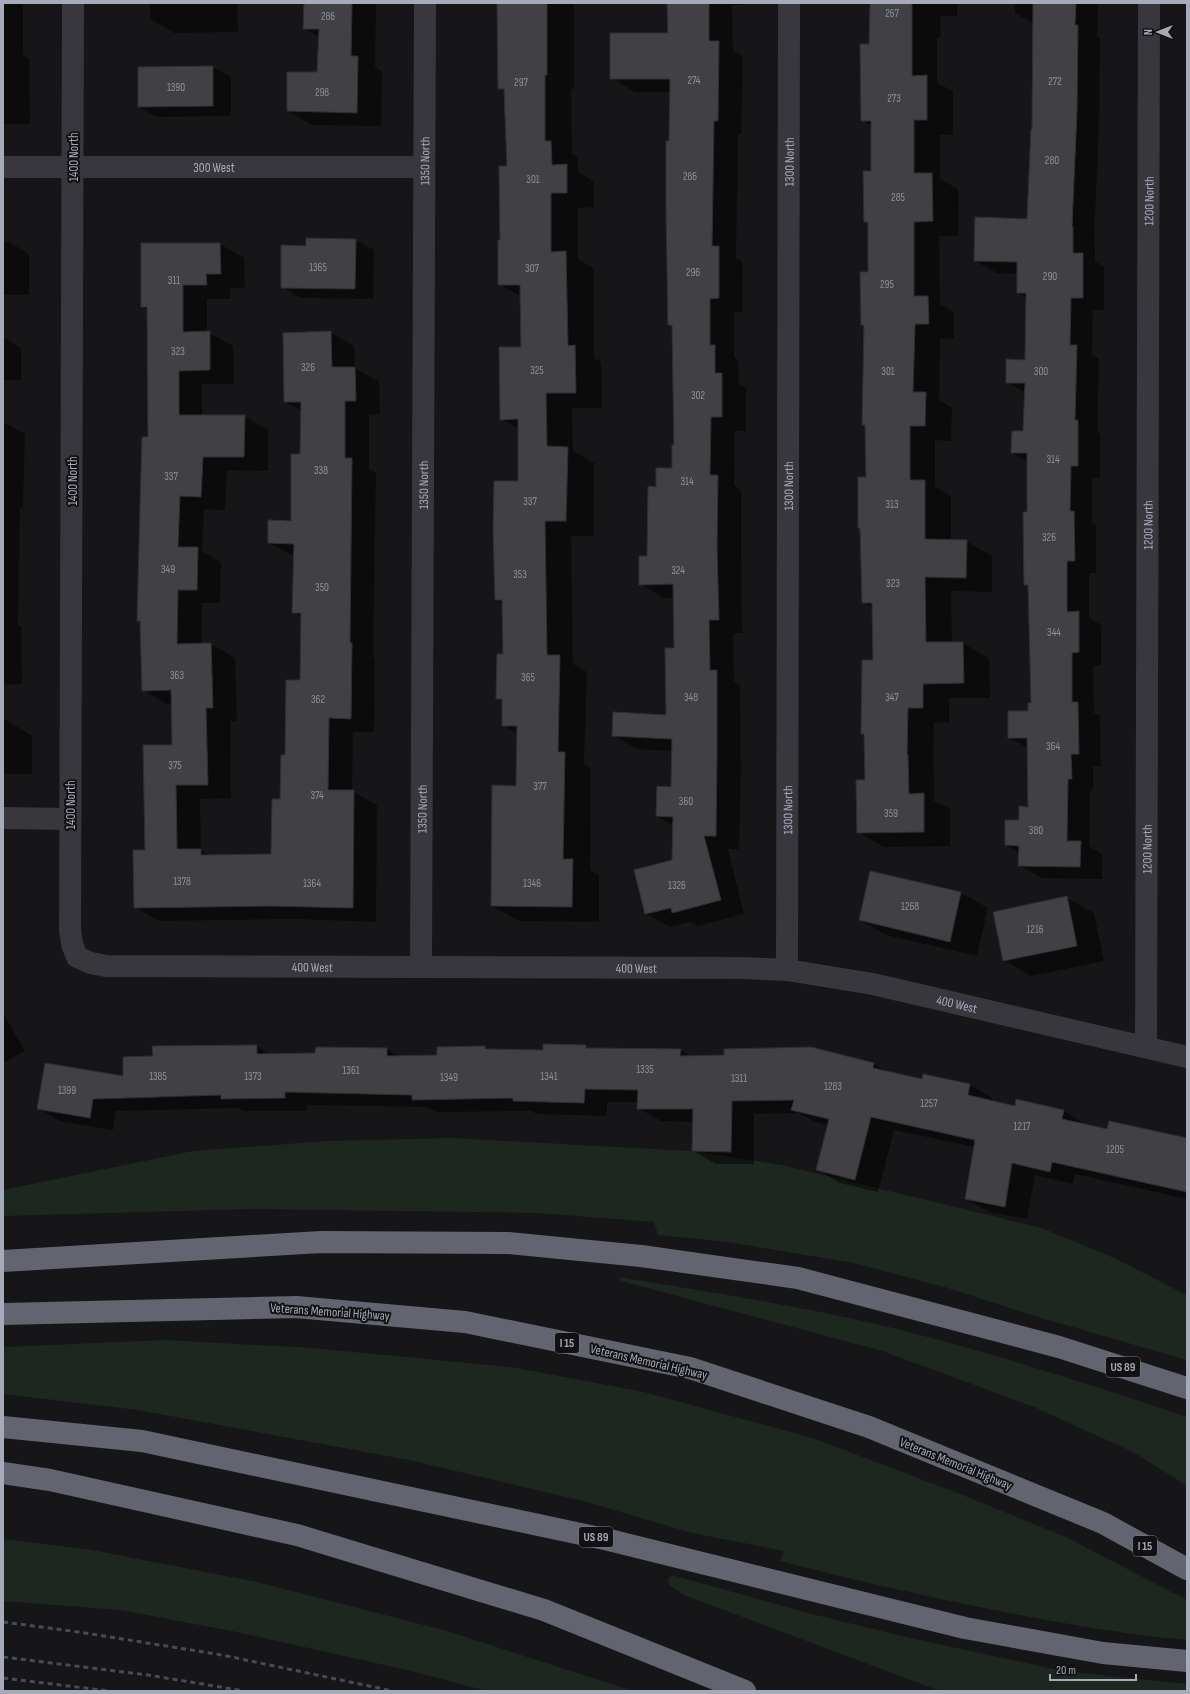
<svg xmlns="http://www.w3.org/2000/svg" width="1190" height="1694" font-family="'Sofia Sans Condensed',sans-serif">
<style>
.green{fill:#1d261f}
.shadow{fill:#0007}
.building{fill:#404045;stroke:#303034}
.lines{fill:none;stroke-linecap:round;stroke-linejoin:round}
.minor{stroke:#37373d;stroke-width:22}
.motorway{stroke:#62656f;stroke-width:22}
.rail{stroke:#494b52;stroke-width:3;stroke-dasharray:5 4;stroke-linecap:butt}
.labels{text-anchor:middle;stroke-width:4;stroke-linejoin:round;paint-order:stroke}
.number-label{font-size:11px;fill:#8d909c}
.shield{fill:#111113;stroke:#7a7d87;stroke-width:1}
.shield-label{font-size:12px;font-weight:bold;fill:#a7abb9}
.street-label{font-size:13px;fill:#a7abb9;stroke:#111113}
</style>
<rect width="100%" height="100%" fill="#161618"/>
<g class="green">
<path d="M452,1138L690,1151L782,1165L1042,1228L1114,1258L1187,1295V1360L1031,1315L948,1288L854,1263L728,1242L658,1235L654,1222L537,1213L253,1209L3,1216V1190L193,1151L327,1141Z"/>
<path d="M619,1277C710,1292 800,1306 889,1327C990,1352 1089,1384 1187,1417V1486L1133,1452L1034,1407L882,1351L621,1281Z"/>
<path d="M165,1340L312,1348L511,1367L644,1392L813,1438L960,1494L1066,1537L1187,1600V1640C1119,1634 1051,1621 984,1608C916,1594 848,1579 780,1561L784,1551L692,1533L583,1501L409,1460L138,1410L3,1394V1347Z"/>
<path d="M3,1539L92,1550L257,1582L447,1631L633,1691H487L411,1671L237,1632L120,1610L3,1601Z"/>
<path d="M672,1575L808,1613L906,1637L1063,1671L1187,1684V1691H940L684,1595L669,1585L668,1579Z"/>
</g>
<g class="shadow">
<path d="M3,3H23V55L29,59L30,124H3Z"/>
<path d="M150,3H237L238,32L174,33L150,19Z"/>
<path d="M305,3H376L375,67L382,71L381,126L312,125L288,111L318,73L319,37L304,28Z"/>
<path d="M498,3H574V89H571L572,154L578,157V172L593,181L594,207L578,208V259L593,268L594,358L601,362L602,408H572L573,451L594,463L593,536H571L573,664L587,672L584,764L591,768L590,870L599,875V922L519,921L492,906L517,787L518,734L503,725V702L497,698L504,655L503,604L496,600L519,482V429L501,419L522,348V297L499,284L501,241L508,167L505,92L499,88Z"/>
<path d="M668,3H742V5H732L733,50L743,56L741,134H738L736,258L742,261L743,312H734V357L738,360L739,384L746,388V431H735L734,485L741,490V560L742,633H733L734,681L740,685L741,772L739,849H728L744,914L697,926L690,922L670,927L646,914L673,861L674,826L657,816L672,788L673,751L637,749L613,735L667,716L675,649L674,598H664L640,584L648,557L657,488L672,469L675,446L673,327L669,324L671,92H635L611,78L669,34Z"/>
<path d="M870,3H957V16H941L940,38H937V83L953,91V135H940V179L958,189L959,236H939L940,304L954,312V338L940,339L939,400L952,408L951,441L935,440V487L951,496V541H966L992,556V592L951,591L952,643H963L989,658L990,698H949V723L934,722L933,770L934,771V801L950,809V846L884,847L858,832L866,781L865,736L862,734L874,661L873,608L863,603L861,529L859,528L867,478L866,426L863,424L865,326L862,324L869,273V224L865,222L872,172V126L862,120L870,45Z"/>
<path d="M1015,3H1098L1097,37L1100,38L1099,123L1094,240L1095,241V261L1104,267V310H1093L1092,355L1099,358L1097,432L1100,434V478H1092V523L1096,525V573H1089V618L1101,625V665H1093L1094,713L1100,716L1101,766H1093V791H1090L1089,846L1102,854V879L1041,878L1019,865L1020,853L1006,845L1029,808L1028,748L1009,738L1029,712L1032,704L1029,587L1025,585L1028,462L1012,453L1024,432L1026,393L1007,382L1026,361L1027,298L1018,293V274L997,273L975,261L1028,220L1033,131L1034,24L1015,13Z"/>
<path d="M213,67L231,77V116L157,117L139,107Z"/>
<path d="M308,239L356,240L374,250L373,299L300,298L282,287L308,247Z"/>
<path d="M3,242H9L29,254V295H3Z"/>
<path d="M142,244H220L244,258L245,288H230V299H207V332L233,346L234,384H202V416H244L268,430V471L227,470L225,510L204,509L202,551L221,562L220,603H202L201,645L211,644L235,658L237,721H230L231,798L200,799L201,850L210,856L272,855L281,800L286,756L301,681L302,617L293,612L295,557L269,543L292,522L301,455L302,411L285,402L330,332L354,346L355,368L379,382L380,414H369V469L376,473L373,657L375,658L374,732H353L352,791L377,805L376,922L296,919L159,921L135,907L173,746L172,704H167L143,690L141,622L138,620L149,438L148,310L142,306Z"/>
<path d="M3,337L21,348V380H3Z"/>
<path d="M3,422L25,434L23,507H20L18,625L21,627L22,684L3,685Z"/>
<path d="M3,720H6L32,736V774H3Z"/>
<path d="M871,872L961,893L988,908L977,956L886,935L860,920Z"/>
<path d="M1067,898L1094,913L1104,961L1031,976L1004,960Z"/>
<path d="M3,1013L25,1051L3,1063Z"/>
<path d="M257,1046L271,1055L316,1054L387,1049L400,1057L438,1056L485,1047L489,1050L544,1051L586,1046L591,1049L680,1050L692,1057L725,1056L811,1048L874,1064L889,1073L923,1080L970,1085L992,1098V1102L1015,1107L1064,1111L1086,1125L1108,1130L1187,1137V1199L1075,1174L1073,1184L1035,1175L1027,1219L989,1212L966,1199L975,1147L894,1130L878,1192L840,1183L817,1169L828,1125L815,1122L799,1113L754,1114V1164H716L693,1151L694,1122L661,1121L638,1108V1102H607V1116L537,1114L531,1111L436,1112L427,1107L307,1105V1111H245L238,1108L116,1111L113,1130L60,1121L38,1108L124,1077L154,1056Z"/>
</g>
<g class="building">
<path d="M304,3H352L351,56H358L357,113L287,111V72H317L319,29H303Z"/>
<path d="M497,3H547V75H545V141H551L552,165L567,164V193H551V252L566,251L568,346L575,345L576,393H546L547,446L568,447L566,521H545L547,655H560L558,752H565L563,859H573L572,907L491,906L492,785L516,786L517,726H502V699H496L497,654H503L502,600H495L493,529L494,481H518V419L500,420L499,347H521L520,285H498V240H500L499,166H507L504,89H498Z"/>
<path d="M667,3H709V41H719L718,121H714L712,246H719V298L710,299V345H715V373H722V417H711L710,475H718L717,546L719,620H709L710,670H717V757L716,836H704L721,900L672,913L671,908L645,914L634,870L672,860L673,817L656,816L657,786L671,787L672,739L612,736L613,712L666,715L665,648H674L673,584L639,585V556H647L648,486L656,487V468H672V445H674L672,325H668L666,211V141H669L670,79H610V33H668Z"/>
<path d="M870,3H912V76L927,75V120H914V173H932L933,221L914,222V296H928L929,324H915L913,392H926L925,426H910V480H925V539L967,540L966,578L925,577L926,642H963L964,683L923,684V708H908L907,755H908L909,794L924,793V832L857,833L856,780H865L864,734H861L862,660H873L872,603H862L860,528H858V477H866L865,425H862L864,325H861L860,272H868V222H864L863,171H871V121H861L860,44H869Z"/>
<path d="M1033,3H1076L1075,25H1078L1077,110L1072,227H1073V253H1083V298H1071L1070,345H1077L1075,420H1078V466H1071L1070,511H1074L1075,561H1067V612L1079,611V652L1072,653V702H1078L1079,754H1071L1072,779H1068L1067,841H1081L1080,867L1018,866L1019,846L1005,845V820H1019V806L1028,807L1027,738H1008V711H1028V703H1031L1028,585H1024L1023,512H1027V453H1011L1012,431H1023L1025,383H1006V359L1025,360L1026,293H1017V262L974,261L975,217L1027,219L1031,129L1032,130Z"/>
<path d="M213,66V106L138,107V67Z"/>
<path d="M306,238L356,239L355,289L281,288V245L306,246Z"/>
<path d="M141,243H220L221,274H206L207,285H183V332L210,331V370L179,371V415H245L244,457H203L201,497L180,496L178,547H198L197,590H178L177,644L211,643L213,708H206L208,785H176L177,849H201V855L271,854L272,799H280L281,755H285L286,680H300L301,613H292L294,544L268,543V520L291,521V454H300L301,402H284L283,333L331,331L332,367H355L356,401H345V458H352L350,643H352L351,719L329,718L328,790H354L353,908L271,906L134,908L133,850H145L143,745H172L171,690L142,691L140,621H137L140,507L142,437H148L147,307H141Z"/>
<path d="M870,871L961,892L950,942L859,920Z"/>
<path d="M1067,896L1077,946L1003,961L993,912Z"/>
<path d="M543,1044L586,1045V1048L681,1049L680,1056L724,1055V1049L811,1047L874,1063L873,1068L922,1079L923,1074L970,1084L968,1095L1015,1106L1016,1099L1064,1110L1062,1119L1107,1129L1109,1121L1187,1138V1192L1052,1162L1050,1172L1012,1163L1005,1207L965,1199L975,1140L871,1117L855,1180L816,1170L829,1119L791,1110L794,1100L732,1101L731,1152L692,1151L693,1109H637L638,1090L585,1089L584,1103L513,1101V1098L412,1100V1095L285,1092V1098L221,1099V1095L93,1099L90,1118L37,1109L45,1063L123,1076V1057L153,1056L152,1046L257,1045V1054L315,1053L316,1047L387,1048V1056L437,1055V1047L485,1046V1049L543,1050Z"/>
</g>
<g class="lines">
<g class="minor">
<path id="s1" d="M73,3L70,930L72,944L77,957L91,963L106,966L743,968L787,970L873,984L1187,1057"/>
<path id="s2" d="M3,167H424"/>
<path d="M3,818L70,819"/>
<path id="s3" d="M421,967L425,3"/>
<path id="s4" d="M787,970L789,3"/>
<path id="s5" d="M1146,1047L1149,3"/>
</g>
<g class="motorway">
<path d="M3,1261L321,1242L508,1243L641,1256L798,1278L1059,1347L1187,1388"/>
<path d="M3,1314L296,1307L465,1322L690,1368L869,1427L1103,1523L1187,1569"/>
<path d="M3,1427L142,1441L609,1540L965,1628L1103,1653L1187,1661"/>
<path d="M3,1473L50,1480L297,1535L544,1610L745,1691"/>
</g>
<g class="rail">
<path d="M3,1622L79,1632L222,1655L393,1691"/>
<path d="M3,1657L148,1675L244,1691"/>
<path d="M3,1678L109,1691"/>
</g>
</g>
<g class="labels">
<g class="number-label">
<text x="892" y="17">267</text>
<text x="328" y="20">286</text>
<text x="694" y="84">274</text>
<text x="1055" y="85">272</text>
<text x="521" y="86">297</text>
<text x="176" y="91">1390</text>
<text x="322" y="96">298</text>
<text x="894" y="102">273</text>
<text x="1052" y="164">280</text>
<text x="690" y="180">286</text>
<text x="533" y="183">301</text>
<text x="898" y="201">285</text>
<text x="318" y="271">1365</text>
<text x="532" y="272">307</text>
<text x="693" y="276">296</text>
<text x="1050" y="280">290</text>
<text x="174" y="284">311</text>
<text x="887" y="288">295</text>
<text x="178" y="355">323</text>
<text x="308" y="371">326</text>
<text x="537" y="374">325</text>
<text x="888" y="375">301</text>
<text x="1041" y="375">300</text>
<text x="698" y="399">302</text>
<text x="1053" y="463">314</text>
<text x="321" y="474">338</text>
<text x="171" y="480">337</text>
<text x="687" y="485">314</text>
<text x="530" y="505">337</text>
<text x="892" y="508">313</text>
<text x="1049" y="541">326</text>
<text x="168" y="573">349</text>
<text x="678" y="574">324</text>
<text x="520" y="578">353</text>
<text x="893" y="587">323</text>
<text x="322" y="591">350</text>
<text x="1054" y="636">344</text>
<text x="177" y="679">363</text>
<text x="528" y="681">365</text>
<text x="691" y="701">348</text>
<text x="892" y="701">347</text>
<text x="318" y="703">362</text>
<text x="1053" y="750">364</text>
<text x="175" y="769">375</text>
<text x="540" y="790">377</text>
<text x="317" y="799">374</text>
<text x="686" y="805">360</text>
<text x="891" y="817">359</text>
<text x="1036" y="834">380</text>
<text x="182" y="885">1378</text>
<text x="312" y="887">1364</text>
<text x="532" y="887">1346</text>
<text x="677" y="889">1326</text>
<text x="910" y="910">1268</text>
<text x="1035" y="933">1216</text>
<text x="645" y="1073">1335</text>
<text x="351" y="1074">1361</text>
<text x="158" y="1080">1385</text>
<text x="253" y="1080">1373</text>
<text x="549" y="1080">1341</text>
<text x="449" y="1081">1349</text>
<text x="739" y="1082">1311</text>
<text x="833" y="1090">1283</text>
<text x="67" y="1094">1399</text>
<text x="929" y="1107">1257</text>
<text x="1022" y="1130">1217</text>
<text x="1115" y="1153">1205</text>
</g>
<g class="shield">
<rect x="555" y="1333" width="24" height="20" rx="3"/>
<rect x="1106" y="1357" width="34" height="20" rx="3"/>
<rect x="579" y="1527" width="34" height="20" rx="3"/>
<rect x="1133" y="1536" width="24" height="20" rx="3"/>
</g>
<g class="shield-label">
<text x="567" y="1347">I 15</text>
<text x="1123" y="1371">US 89</text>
<text x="596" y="1541">US 89</text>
<text x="1145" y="1550">I 15</text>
</g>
<g class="street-label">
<text transform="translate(73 157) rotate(-90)" y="5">1400 North</text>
<text dy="5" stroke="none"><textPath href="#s3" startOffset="806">1350 North</textPath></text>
<text dy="5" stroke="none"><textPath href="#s4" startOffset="808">1300 North</textPath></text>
<text dy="5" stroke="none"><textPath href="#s2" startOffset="211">300 West</textPath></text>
<text dy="5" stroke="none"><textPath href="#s5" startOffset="846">1200 North</textPath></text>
<text transform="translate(72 481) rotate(-90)" y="5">1400 North</text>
<text dy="5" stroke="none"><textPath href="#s3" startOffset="482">1350 North</textPath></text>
<text dy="5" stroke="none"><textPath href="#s4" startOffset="484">1300 North</textPath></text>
<text dy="5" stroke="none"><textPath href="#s5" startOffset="522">1200 North</textPath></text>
<text transform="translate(70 805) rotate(-90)" y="5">1400 North</text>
<text dy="5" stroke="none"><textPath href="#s3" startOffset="158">1350 North</textPath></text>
<text dy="5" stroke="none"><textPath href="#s4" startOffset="160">1300 North</textPath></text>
<text dy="5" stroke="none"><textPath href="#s5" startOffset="198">1200 North</textPath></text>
<text dy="5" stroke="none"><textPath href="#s1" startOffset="1192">400 West</textPath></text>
<text dy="5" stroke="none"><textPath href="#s1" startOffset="1516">400 West</textPath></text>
<text dy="5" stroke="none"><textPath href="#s1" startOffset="1840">400 West</textPath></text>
<text transform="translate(330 1311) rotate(4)" y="5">Veterans Memorial Highway</text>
<text transform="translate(649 1361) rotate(13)" y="5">Veterans Memorial Highway</text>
<text transform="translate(956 1463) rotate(22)" y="5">Veterans Memorial Highway</text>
</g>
</g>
<rect width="1190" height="1694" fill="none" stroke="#a7abb9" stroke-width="8"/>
<g transform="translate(1158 32) rotate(270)" stroke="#111113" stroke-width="3" paint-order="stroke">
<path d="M0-3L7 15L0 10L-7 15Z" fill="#a7abb9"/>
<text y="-6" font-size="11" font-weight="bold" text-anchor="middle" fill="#a7abb9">N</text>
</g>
<path d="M1050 1674v6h86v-6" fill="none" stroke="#a7abb9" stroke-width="2"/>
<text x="1056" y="1674" font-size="12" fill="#a7abb9" stroke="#111113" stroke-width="3" paint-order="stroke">20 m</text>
</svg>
